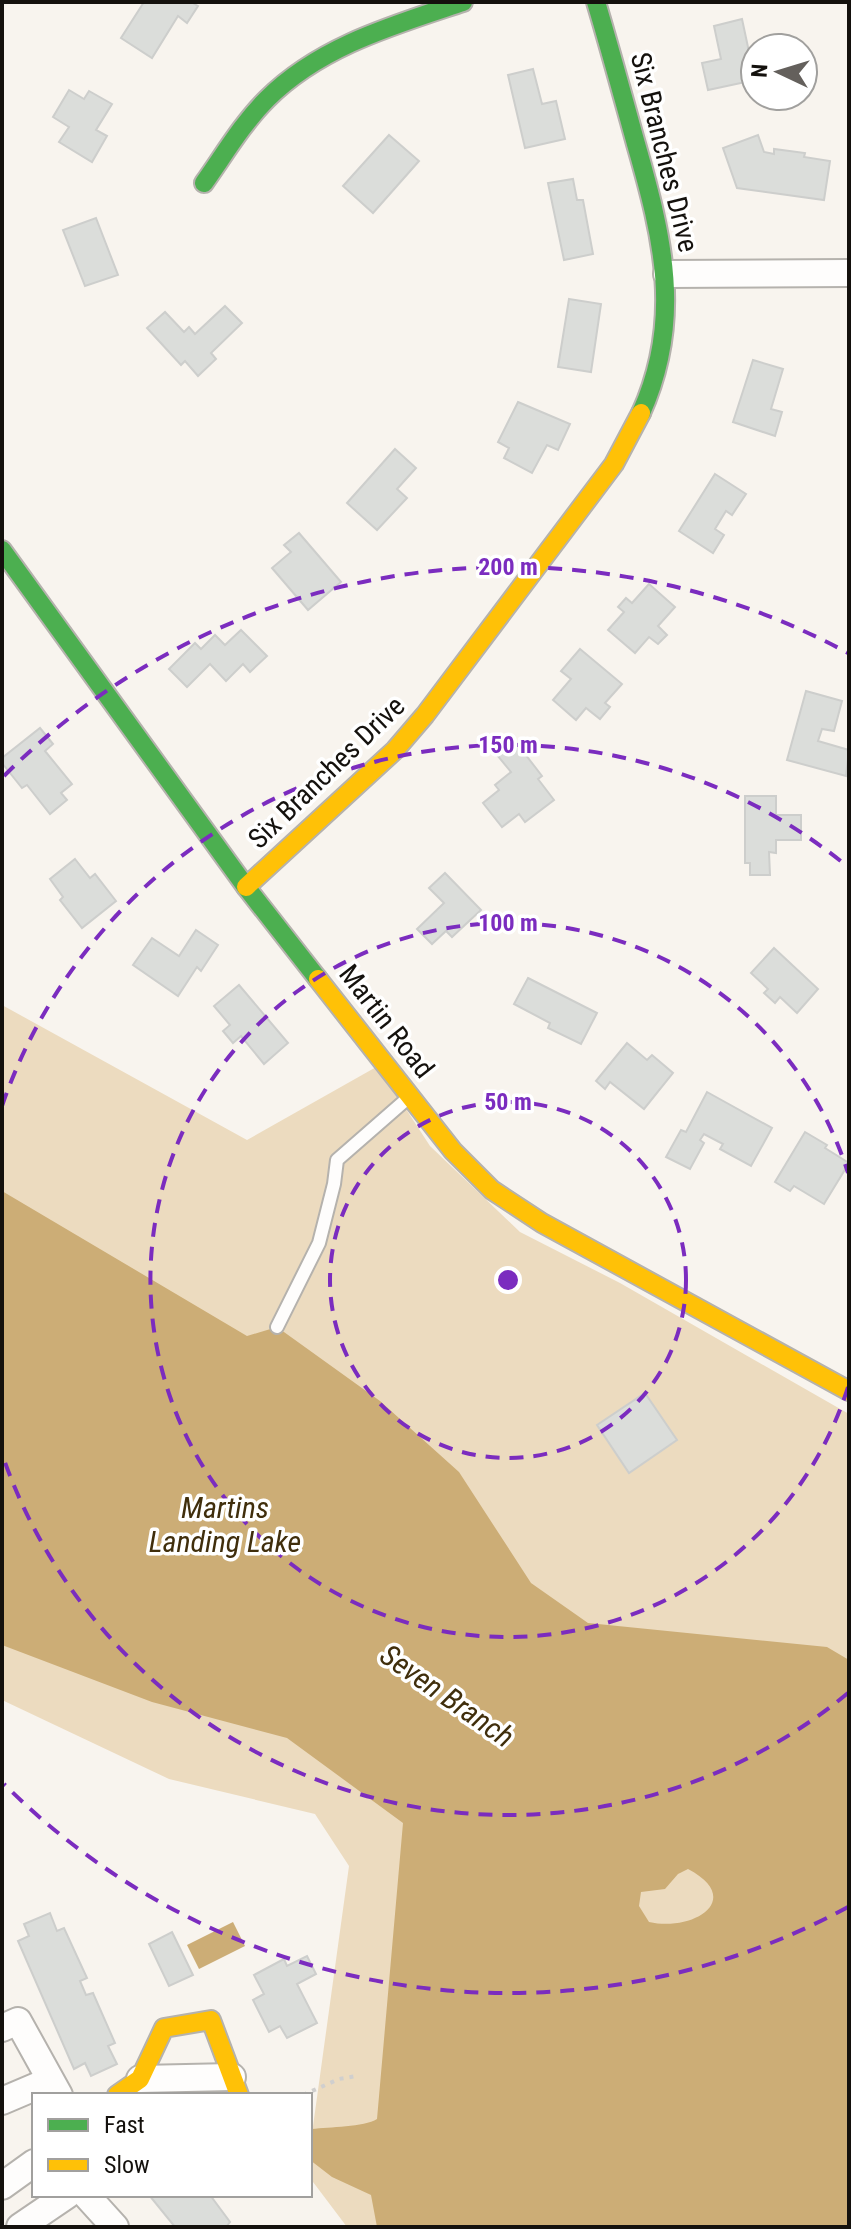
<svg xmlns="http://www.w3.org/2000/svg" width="851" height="2229" font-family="'Roboto Condensed',sans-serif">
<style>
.green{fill:#ecdbbf}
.water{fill:#ccad76;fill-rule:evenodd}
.building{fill:#dbddda;stroke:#cdcecc;stroke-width:2}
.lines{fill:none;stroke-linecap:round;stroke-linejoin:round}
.lane-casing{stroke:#b5b2ad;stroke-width:16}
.street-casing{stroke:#b5b2ad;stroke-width:30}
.fast-casing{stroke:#b5b2ad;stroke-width:22}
.slow-casing{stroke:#b5b2ad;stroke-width:22}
.path{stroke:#d0cfce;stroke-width:4;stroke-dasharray:4 6;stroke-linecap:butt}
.lane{stroke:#fefdfc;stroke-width:12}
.street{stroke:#fefdfc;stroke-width:26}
.fast{stroke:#4caf50;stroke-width:18}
.slow{stroke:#ffc107;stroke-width:18}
.ring{fill:none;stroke:#7b2cbf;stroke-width:4;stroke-dasharray:14 10}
.labels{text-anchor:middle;stroke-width:7;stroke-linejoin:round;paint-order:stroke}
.street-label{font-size:28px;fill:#14110d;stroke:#fff}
.water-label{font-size:30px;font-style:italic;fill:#402e0c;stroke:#fff}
.centre{fill:#7b2cbf;stroke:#fff;stroke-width:4}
.ring-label{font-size:24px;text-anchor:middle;font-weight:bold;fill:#7b2cbf;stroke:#fff;stroke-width:7;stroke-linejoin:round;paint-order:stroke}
</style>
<rect width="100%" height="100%" fill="#f8f4ee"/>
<path class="green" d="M2,1005L247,1140L378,1066L430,1146L520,1232L620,1283L849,1414V2227H347L310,2178V2148L349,1866L315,1814L169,1779L2,1700Z"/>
<g class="water">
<path d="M2,1191L247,1336L277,1327L380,1401L459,1472L531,1583L588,1623L827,1647L849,1660V2227H377L371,2195L332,2177L310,2160L312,2129C329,2127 364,2127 377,2119L403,1823L287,1738L152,1702L2,1645ZM688,1869C745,1899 694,1932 649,1922L639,1906L641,1892L665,1889L678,1874Z"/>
<path d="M233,1922L245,1946L199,1969L187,1945Z"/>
</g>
<g class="building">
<path d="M144,2H191L198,6L187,23L178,16L152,58L121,38Z"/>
<path d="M742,19L755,80L708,90L702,63L721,59L714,26Z"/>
<path d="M533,69L542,104L556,101L565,139L525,148L508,75Z"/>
<path d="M69,90L84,99L89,91L112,104L96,130L107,136L92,162L59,142L69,127L53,117Z"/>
<path d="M389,135L419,161L373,213L343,186Z"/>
<path d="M758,135L764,152L774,154V149L805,153L804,157L830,161L824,200L737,188L723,148Z"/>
<path d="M573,179L577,200H583L593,254L564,260L548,183Z"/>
<path d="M96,218L118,275L85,286L63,230Z"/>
<path d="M569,299L601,304L591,372L558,367Z"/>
<path d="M225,306L242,323L211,353L216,359L198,376L185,361L181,365L147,328L165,312L184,332L189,327L195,334Z"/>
<path d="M753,360L783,369L771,409L782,412L775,436L733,422Z"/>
<path d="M518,402L570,424L558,450L547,445L532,473L504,458L509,448L498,442Z"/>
<path d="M395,449L416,468L397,489L407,498L377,530L347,503Z"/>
<path d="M715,474L746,494L732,515L726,511L715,529L724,535L713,553L679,531Z"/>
<path d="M299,533L341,582L308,610L272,568L291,552L284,545Z"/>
<path d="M649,584L675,607L658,626L667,635L658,644L649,637L635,653L608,630L624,612L618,607L626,598L632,603Z"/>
<path d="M241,630L267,656L250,672L243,664L226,681L210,664L187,687L169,669L195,643L201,649L215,635L225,645Z"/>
<path d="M580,649L622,684L605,703L610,707L600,719L586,708L576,720L553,700L571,679L561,671Z"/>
<path d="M806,691L842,701L834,731L822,729L818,741L849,750L846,776L787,760Z"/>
<path d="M40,728L53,744L45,751L72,784L61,793L67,800L50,814L27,785L22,788L2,763V758Z"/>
<path d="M515,741L542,776L538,779L554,800L525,822L519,814L502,827L483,803L499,790L495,785L511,772L497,755Z"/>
<path d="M745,796H776V815H801V840H776V853L769,852L770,875H750V863H745Z"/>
<path d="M75,859L90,878L95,874L116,901L82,928L60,900L63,897L50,879Z"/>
<path d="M445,873L481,910L452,937L446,931L432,944L417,929L444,903L429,888Z"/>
<path d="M196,930L218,945L201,971L197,967L178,996L133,965L152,938L179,956Z"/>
<path d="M774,948L818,989L797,1013L780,997L775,1003L764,993L768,989L751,973Z"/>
<path d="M528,978L597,1013L581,1044L548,1028L550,1023L514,1004Z"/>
<path d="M239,985L288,1043L264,1064L241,1036L233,1043L223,1031L230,1025L214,1006Z"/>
<path d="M627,1043L647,1060L652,1055L673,1073L644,1109L610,1082L605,1089L596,1081Z"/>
<path d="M707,1092L772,1128L751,1166L720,1149L723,1144L704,1134L700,1140L704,1143L690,1169L666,1157L681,1130L686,1132Z"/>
<path d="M805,1132L827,1145L825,1148L849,1163L824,1204L794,1186L790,1191L775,1182Z"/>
<path d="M645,1393L677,1440L629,1473L597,1425Z"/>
<path d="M50,1913L57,1931L64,1928L87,1978L80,1981L86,1995L93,1993L115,2043L108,2046L117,2064L91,2076L85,2063L74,2069L18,1941L29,1936L24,1924Z"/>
<path d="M172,1932L193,1975L169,1986L149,1944Z"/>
<path d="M307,1956L316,1974L297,1984L317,2023L287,2038L280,2026L269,2032L253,2000L264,1994L254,1975L284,1959L287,1966Z"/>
<path d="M149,2195H210L230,2222L226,2227H175Z"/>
</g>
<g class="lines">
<g class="lane-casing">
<path id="lane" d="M277,1327L319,1243L334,1184L337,1160L408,1098"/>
</g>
<g class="street-casing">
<g id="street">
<path d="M667,274L849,273"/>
<path d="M2,2028L18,2021L59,2095"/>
<path d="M140,2079L232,2077"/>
<path d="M2,2101L49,2081"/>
<path d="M2,2186L34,2163"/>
<path d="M86,2195L115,2227"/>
<path d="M20,2227L67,2195"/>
</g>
</g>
<g class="fast-casing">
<g id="fast">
<path d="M596,2C610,49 623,97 636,144C663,238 683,320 641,413"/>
<path d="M204,183C224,155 242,124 267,99C320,46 394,25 463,2"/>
<path d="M2,550L246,887L318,979"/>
</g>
</g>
<g class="slow-casing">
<g id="slow">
<path d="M246,887L395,750L425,715L614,464L641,413"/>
<path d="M318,979L453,1151L492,1190L542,1223L849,1391"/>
<path d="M117,2095L140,2079L164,2028L211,2020L239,2095"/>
</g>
</g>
<path class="path" d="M303,2095L339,2079L356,2076"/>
<use href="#lane" class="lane"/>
<use href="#street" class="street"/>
<use href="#fast" class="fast"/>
<use href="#slow" class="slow"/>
</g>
<g class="ring">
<circle cx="508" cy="1280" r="178"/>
<path d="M848 1387A357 357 0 1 1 848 1173"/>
<path d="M848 1693A535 535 0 0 1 2 1454M2 1106A535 535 0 0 1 848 867"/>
<path d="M848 1907A713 713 0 0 1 4 1784M4 776A713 713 0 0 1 848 653"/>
</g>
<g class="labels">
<g class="street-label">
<text transform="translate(665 152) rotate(76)" y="10">Six Branches Drive</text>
<text transform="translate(326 772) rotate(-44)" y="10">Six Branches Drive</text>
<text transform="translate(387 1021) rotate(52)" y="10">Martin Road</text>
</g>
<g class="water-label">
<text x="225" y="1518">Martins<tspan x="225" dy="34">Landing Lake</tspan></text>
<text transform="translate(447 1696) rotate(35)" y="10">Seven Branch</text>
</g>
</g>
<circle cx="508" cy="1280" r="12" class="centre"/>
<g class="ring-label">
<text x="508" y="575">200 m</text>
<text x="508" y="753">150 m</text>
<text x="508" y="931">100 m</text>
<text x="508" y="1110">50 m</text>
</g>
<rect width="851" height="2229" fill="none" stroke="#14110d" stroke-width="8"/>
<rect x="32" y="2093" width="280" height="104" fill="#ffffff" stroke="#a1a09e" stroke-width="2"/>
<rect x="48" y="2119" width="40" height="12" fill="#4caf50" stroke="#a1a09e" stroke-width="2"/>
<text x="104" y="2133" font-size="24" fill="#14110d">Fast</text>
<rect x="48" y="2159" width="40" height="12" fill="#ffc107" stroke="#a1a09e" stroke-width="2"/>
<text x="104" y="2173" font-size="24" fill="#14110d">Slow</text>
<g transform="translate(779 72) rotate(274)"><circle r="38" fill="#ffffff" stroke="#a1a09e" stroke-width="2"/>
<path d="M0-6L14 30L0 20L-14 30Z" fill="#64605c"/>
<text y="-12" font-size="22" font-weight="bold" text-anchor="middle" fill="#14110d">N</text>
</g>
</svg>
